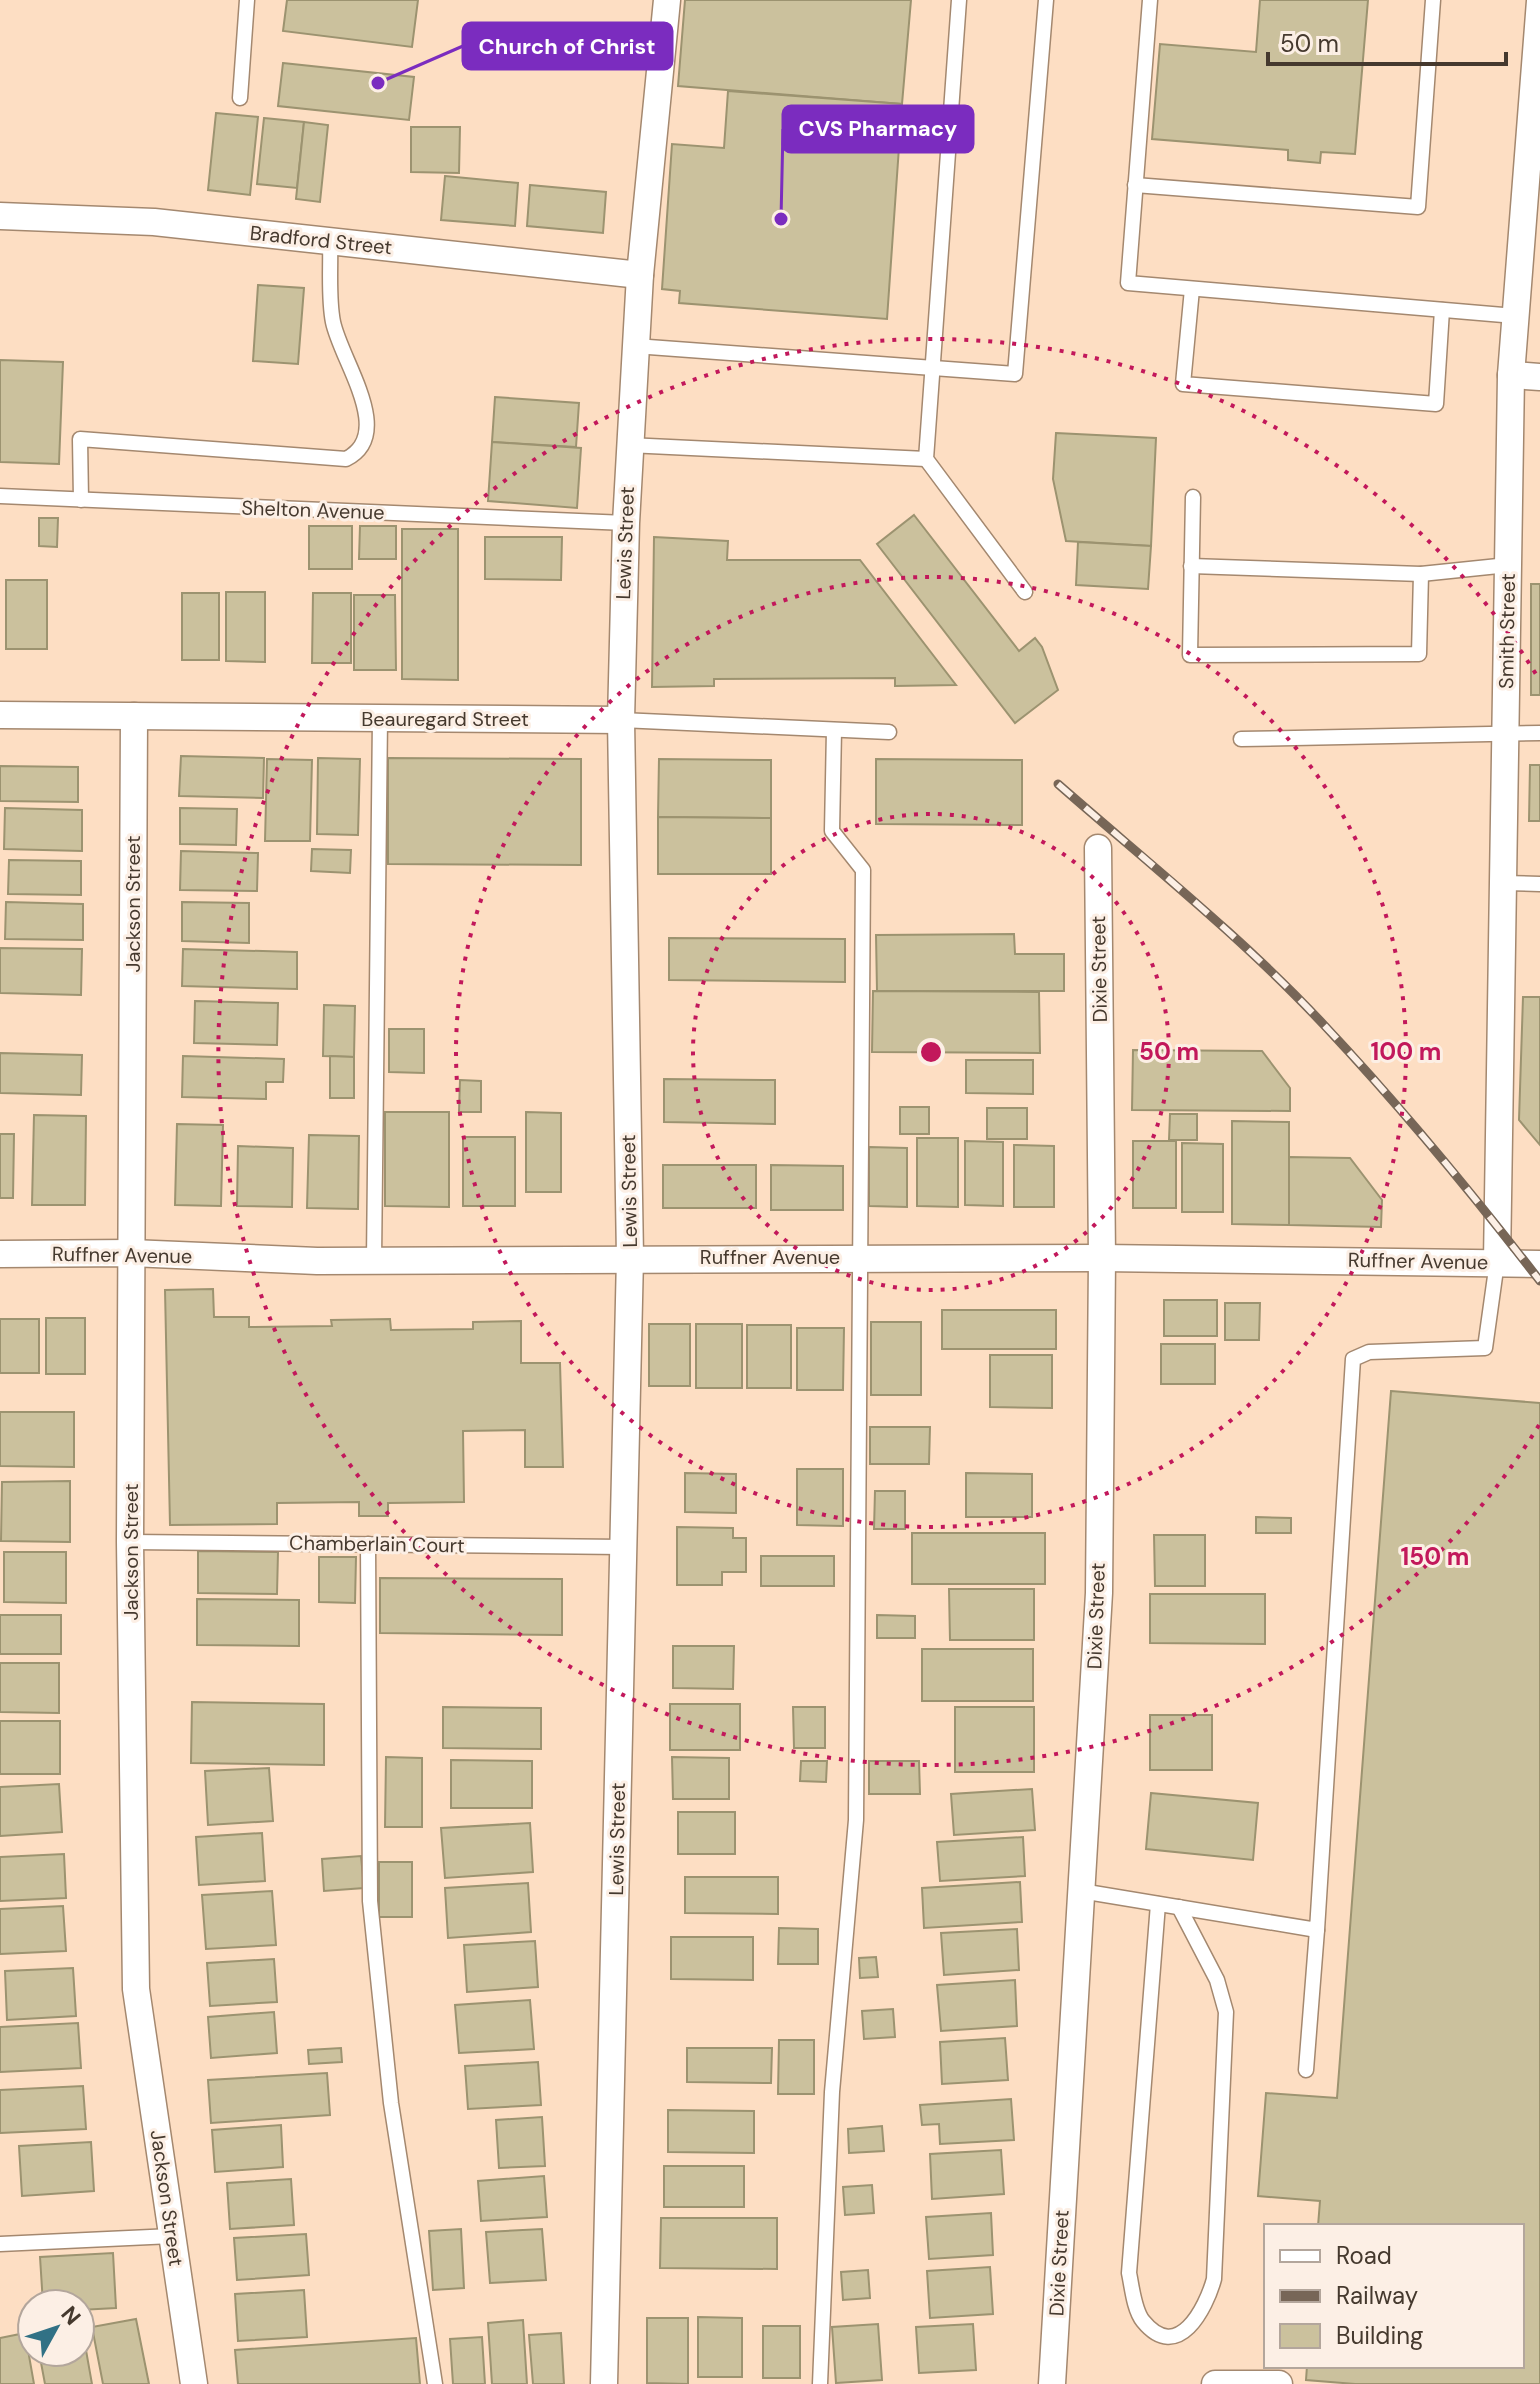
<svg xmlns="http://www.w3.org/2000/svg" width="1540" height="2384" font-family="'DM Sans',sans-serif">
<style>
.building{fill:#cbc19d;stroke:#9c9370;stroke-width:2}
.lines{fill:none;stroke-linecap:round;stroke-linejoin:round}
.lane-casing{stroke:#a4886f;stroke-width:17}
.street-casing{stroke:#a4886f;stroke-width:29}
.lane{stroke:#fff;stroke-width:14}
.street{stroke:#fff;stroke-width:26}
.rail-casing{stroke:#776657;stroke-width:9}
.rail{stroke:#fcefe5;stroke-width:6;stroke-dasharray:18;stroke-linecap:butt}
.ring{fill:none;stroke:#c2185b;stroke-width:4;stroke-dasharray:4 8}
.labels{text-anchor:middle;stroke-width:6;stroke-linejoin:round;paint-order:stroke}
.street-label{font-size:20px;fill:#45392e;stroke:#fcefe5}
.centre{fill:#c2185b;stroke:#fcefe5;stroke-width:4}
.ring-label{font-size:24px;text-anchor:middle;font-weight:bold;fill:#c2185b;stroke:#fcefe5;stroke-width:6;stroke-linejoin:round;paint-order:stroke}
.leader{fill:none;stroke:#7b2cbf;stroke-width:3}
.callout-dot{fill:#7b2cbf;stroke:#fcefe5;stroke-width:3}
.callout{fill:#7b2cbf;stroke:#7b2cbf;stroke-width:3}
.callout-label{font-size:22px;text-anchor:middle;font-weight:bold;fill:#fff}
</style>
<rect width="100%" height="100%" fill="#fddec3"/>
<g class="building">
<path d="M287,0H418L412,47L283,31Z"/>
<path d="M685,0H911L902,104L678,86Z"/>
<path d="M1260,0H1368L1355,154L1321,152L1320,163L1288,160V150L1152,139L1160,44L1256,52Z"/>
<path d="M283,63L414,77L409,120L278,106Z"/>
<path d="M728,91L902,104L887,319L679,303L680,291L662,289L672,144L724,148Z"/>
<path d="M216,113L258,117L250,195L208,190Z"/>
<path d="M264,118L304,122L297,188L257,184Z"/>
<path d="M304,122L328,125L320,202L296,199Z"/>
<path d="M411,127H460L459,173L411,172Z"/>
<path d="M445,176L518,183L515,226L441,220Z"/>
<path d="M530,185L606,192L603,233L527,226Z"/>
<path d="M258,285L304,288L298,364L253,361Z"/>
<path d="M0,360L63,362L59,464L0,462Z"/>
<path d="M495,397L579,403L576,447L492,442Z"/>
<path d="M1056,433L1156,438L1151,546L1066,541L1053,479Z"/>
<path d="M492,442L581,448L577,508L488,501Z"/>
<path d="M914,515L1019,651L1035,638L1042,647L1058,690L1015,723L877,544Z"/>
<path d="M39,518H58L57,547L39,546Z"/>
<rect x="309" y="526" width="43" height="43"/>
<path d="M360,526H396V559H359Z"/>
<path d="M402,529H458V680L402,679Z"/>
<path d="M485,537H562L561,580L485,579Z"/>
<path d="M654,537L728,541L727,560H860L956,685L895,686V678L714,679V686L652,687Z"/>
<path d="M1078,542L1151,546L1148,589L1076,585Z"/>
<rect x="6" y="580" width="41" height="69"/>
<rect x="1531" y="584" width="9" height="111"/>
<path d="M226,592H265V662L226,661Z"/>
<rect x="182" y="593" width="37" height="67"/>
<path d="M313,593H351V663H312Z"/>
<path d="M354,595H395L396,670H354Z"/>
<path d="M181,756L264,758L263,798L179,796Z"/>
<path d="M318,758L360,759L358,835L317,834Z"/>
<path d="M388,758L581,759V865L388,864Z"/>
<path d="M267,759L312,760L310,841H265Z"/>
<path d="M659,759L771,760V818L658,817Z"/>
<path d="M876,759L1022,760V825L876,824Z"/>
<path d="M1530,765H1540V821H1529Z"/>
<path d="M0,766L78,767V802L0,801Z"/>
<path d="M5,808L82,810V851L4,849Z"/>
<path d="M180,808L237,809L236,845L180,844Z"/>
<path d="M658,817L771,818V874H658Z"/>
<path d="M312,849L351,850L350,873L311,871Z"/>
<path d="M181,851L258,853L257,891L180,890Z"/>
<path d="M9,860L81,861V895L8,894Z"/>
<path d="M6,902L83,904V940L5,939Z"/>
<path d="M182,902L249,903V943L182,941Z"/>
<path d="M1014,934L1015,954H1064V991H877L876,935Z"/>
<path d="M669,938L845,939V982L669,980Z"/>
<path d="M0,948L82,949L81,995L0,993Z"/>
<path d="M183,949L297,952V989L182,986Z"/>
<path d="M873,991L1039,992L1040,1053L872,1052Z"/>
<path d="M1523,997H1540V1145L1519,1120Z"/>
<path d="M195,1001L278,1003L277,1045L194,1043Z"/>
<path d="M324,1005L355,1006L354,1057L323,1056Z"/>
<path d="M389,1029H424V1073L389,1072Z"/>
<path d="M1133,1050L1262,1051L1290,1088V1111L1132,1110Z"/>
<path d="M0,1053L82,1055L81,1095L0,1093Z"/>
<path d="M183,1056L284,1059L283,1082H266V1099L182,1097Z"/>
<path d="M330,1056L354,1057V1098H330Z"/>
<path d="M966,1060H1033V1094L966,1093Z"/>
<path d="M664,1079L775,1080V1124L664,1122Z"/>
<path d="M460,1080L481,1081V1112H459Z"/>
<rect x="900" y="1107" width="29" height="27"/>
<rect x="987" y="1108" width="40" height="31"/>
<path d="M385,1112H449V1207L385,1206Z"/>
<path d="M526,1112L561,1113V1192H526Z"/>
<path d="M1170,1114H1197V1140H1169Z"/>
<path d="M34,1115L86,1116L85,1205H32Z"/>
<path d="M1232,1121L1289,1122V1225L1232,1224Z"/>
<path d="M177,1124L223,1125L221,1206L175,1205Z"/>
<path d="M0,1134H14L13,1198H0Z"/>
<path d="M309,1135L359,1136L358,1209L307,1208Z"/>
<rect x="463" y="1137" width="52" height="69"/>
<path d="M917,1138H958V1207L917,1206Z"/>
<path d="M965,1141L1003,1142V1206L965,1205Z"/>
<rect x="1133" y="1141" width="43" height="67"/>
<path d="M1182,1143L1223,1144V1212H1182Z"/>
<path d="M1014,1145L1054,1146V1207H1014Z"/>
<path d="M238,1146L293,1148L292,1207L237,1206Z"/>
<path d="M869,1147L907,1148V1207L869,1206Z"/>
<path d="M1289,1157L1350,1158L1382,1200L1381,1227L1289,1225Z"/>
<rect x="663" y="1165" width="93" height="43"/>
<path d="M771,1165L843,1166V1210H771Z"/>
<path d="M213,1289L214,1317H249V1327L332,1326L331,1320L390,1319L391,1330L473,1329V1322L521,1321V1363H560L563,1467H525V1430L463,1431L464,1502L388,1503V1516H359V1502L277,1503V1524L170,1525L165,1290Z"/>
<rect x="1164" y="1300" width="53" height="36"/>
<path d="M1225,1303H1260L1259,1340H1225Z"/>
<rect x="942" y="1310" width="114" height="39"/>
<rect x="46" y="1318" width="39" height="56"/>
<rect x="0" y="1319" width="39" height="54"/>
<rect x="871" y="1322" width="50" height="73"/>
<rect x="649" y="1324" width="41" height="62"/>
<rect x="696" y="1324" width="46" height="64"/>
<rect x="747" y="1325" width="44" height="63"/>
<path d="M797,1328H844L843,1390H797Z"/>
<rect x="1161" y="1344" width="54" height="40"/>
<path d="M990,1355H1052V1408L990,1407Z"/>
<path d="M1391,1391L1540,1403V2384H1355L1306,2380L1307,2366H1522V2226H1318L1320,2201L1258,2196L1266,2093L1337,2098Z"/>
<path d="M0,1412H74V1467L0,1466Z"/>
<path d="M870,1427H930L929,1464H870Z"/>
<path d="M797,1469H843V1526L797,1525Z"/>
<path d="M685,1473L736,1474V1513L685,1512Z"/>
<path d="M966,1473L1032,1474V1517H966Z"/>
<path d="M70,1481V1542L1,1541L2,1482Z"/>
<path d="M875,1491H905V1529H874Z"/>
<path d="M1256,1517L1291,1518V1533H1256Z"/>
<path d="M677,1527L733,1528V1538H746V1572H722V1585H677Z"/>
<rect x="912" y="1533" width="133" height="51"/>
<path d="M1154,1535H1205V1586H1155Z"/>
<path d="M198,1551L278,1552L277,1594L198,1593Z"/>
<path d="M4,1552H66V1603L4,1602Z"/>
<rect x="761" y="1556" width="73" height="30"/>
<path d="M319,1557H356L355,1603L319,1602Z"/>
<path d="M380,1578L562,1579V1635L380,1633Z"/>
<path d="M949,1589H1034V1640H950Z"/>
<path d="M1150,1594H1265V1644L1150,1643Z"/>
<path d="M197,1599L299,1600V1646L197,1645Z"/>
<rect x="0" y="1615" width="61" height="39"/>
<path d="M877,1615L915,1616V1638H877Z"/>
<path d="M673,1646H734L733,1689L673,1688Z"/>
<rect x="922" y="1649" width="111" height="52"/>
<path d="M0,1663H59V1713L0,1712Z"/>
<path d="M192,1702L324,1704V1765L191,1763Z"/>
<rect x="670" y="1704" width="70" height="46"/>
<path d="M443,1707L541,1708V1749L443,1748Z"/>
<path d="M793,1707H825V1748H794Z"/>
<rect x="955" y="1707" width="79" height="65"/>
<rect x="1150" y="1715" width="62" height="55"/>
<rect x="0" y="1721" width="60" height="53"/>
<path d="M386,1757L422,1758V1827H385Z"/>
<path d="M672,1757L729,1758V1799H673Z"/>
<path d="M451,1760L532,1761V1808H451Z"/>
<path d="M801,1761H827L826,1782L800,1781Z"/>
<path d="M869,1761H919L920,1794H869Z"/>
<path d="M269,1768L273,1821L208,1825L205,1771Z"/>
<path d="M59,1784L62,1832L0,1836V1787Z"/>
<path d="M1032,1789L1035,1830L954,1835L951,1794Z"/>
<path d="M1151,1793L1258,1803L1253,1860L1146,1849Z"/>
<rect x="678" y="1812" width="57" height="42"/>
<path d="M530,1823L533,1872L445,1878L441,1828Z"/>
<path d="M262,1833L265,1881L199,1885L196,1837Z"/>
<path d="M1023,1837L1025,1876L940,1881L937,1842Z"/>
<path d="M64,1854L66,1898L0,1901V1857Z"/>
<path d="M361,1856L364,1888L324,1891L322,1859Z"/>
<rect x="379" y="1862" width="33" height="55"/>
<path d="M685,1877H778V1914L685,1913Z"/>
<path d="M1020,1882L1022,1922L924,1928L922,1888Z"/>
<path d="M528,1883L531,1932L448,1938L445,1888Z"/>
<path d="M272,1891L276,1945L206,1949L202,1895Z"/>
<path d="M63,1906L66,1951L0,1954V1909Z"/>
<path d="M779,1928L818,1929V1964H778Z"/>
<path d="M1017,1929L1019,1970L944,1975L941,1933Z"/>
<path d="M671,1937H753V1980L671,1979Z"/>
<path d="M535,1941L538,1987L467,1992L464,1945Z"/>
<path d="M876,1957L878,1977L860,1978L859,1958Z"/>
<path d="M274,1959L277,2002L210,2006L207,1963Z"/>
<path d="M73,1968L76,2016L7,2020L5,1971Z"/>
<path d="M1015,1980L1017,2026L941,2031L937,1985Z"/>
<path d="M530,2000L534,2049L459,2053L455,2005Z"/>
<path d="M893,2009L895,2037L864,2039L862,2011Z"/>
<path d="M274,2012L277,2053L211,2058L208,2017Z"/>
<path d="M78,2023L81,2068L0,2072V2027Z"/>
<path d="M1005,2038L1008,2080L942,2084L940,2042Z"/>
<path d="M779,2040H814V2094H778Z"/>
<path d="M341,2048L342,2062L309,2064L308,2050Z"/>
<path d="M687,2048H772L771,2083L687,2082Z"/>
<path d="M538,2062L541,2105L468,2109L465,2066Z"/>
<path d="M327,2073L330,2115L211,2123L208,2080Z"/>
<path d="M83,2086L86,2129L0,2133V2090Z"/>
<path d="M1011,2099L1014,2140L940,2144L939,2124L922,2125L920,2105Z"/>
<path d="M668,2110L754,2111V2153L668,2152Z"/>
<path d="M542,2117L545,2166L499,2168L496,2120Z"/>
<path d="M281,2125L283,2167L215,2172L212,2130Z"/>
<path d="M882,2126L884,2151L849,2153L848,2129Z"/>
<path d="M91,2142L94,2191L22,2196L19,2146Z"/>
<path d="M1001,2150L1004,2194L932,2199L930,2154Z"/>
<rect x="664" y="2166" width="80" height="41"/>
<path d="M544,2176L547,2217L481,2221L478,2181Z"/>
<path d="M291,2179L294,2225L230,2229L227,2183Z"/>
<path d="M872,2185L874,2213L845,2215L843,2187Z"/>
<path d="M991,2213L993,2255L929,2259L926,2217Z"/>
<path d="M661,2218H777V2269L660,2268Z"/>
<path d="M461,2229L464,2288L433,2290L429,2231Z"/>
<path d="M542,2229L546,2280L490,2283L486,2232Z"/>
<path d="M306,2234L309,2275L237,2280L234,2238Z"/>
<path d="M113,2253L116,2308L80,2310V2304H43L40,2257Z"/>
<path d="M990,2267L993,2314L930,2318L927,2271Z"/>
<path d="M868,2270L870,2298L843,2300L841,2272Z"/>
<path d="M304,2290L307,2337L238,2341L235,2294Z"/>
<path d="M698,2317L742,2318V2377H698Z"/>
<path d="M647,2318H688V2384L647,2383Z"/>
<path d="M136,2319L149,2384H103L92,2327Z"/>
<path d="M523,2320L527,2384H492L488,2323Z"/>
<path d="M81,2322L92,2384H45L39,2352H80Z"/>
<path d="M878,2324L882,2380L836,2383L832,2327Z"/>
<path d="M973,2324L976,2370L919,2373L916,2327Z"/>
<rect x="763" y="2326" width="37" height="52"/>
<path d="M25,2333L34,2384H0V2338Z"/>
<path d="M561,2333L564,2384H533L529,2335Z"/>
<path d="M482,2337L485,2384H453L450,2339Z"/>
<path d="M416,2338L420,2384H238L235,2350Z"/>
</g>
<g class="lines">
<g class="lane-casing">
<g id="lane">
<path d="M959,0L926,459L1025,592"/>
<path d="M1150,0L1128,283L1515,316"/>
<path d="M240,98L247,0"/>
<path d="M1135,185L1418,207L1433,0"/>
<path d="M1192,289L1183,384L1436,404L1442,310"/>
<path d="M635,346L1015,374L1046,0"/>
<path d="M628,445L926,459"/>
<path d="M0,496L626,523"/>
<path d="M1193,497L1190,655L1419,654L1421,574"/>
<path d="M81,500L80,439L346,459C396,434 341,361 333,322C328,297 331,267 330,241"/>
<path d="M1191,566L1421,574L1508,565"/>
<path d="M621,720L889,732"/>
<path d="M1241,739L1540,733"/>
<path d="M1503,883L1540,884"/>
<path d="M374,1260L380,718"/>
<path d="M130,1542L623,1547"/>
<path d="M368,1544L370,1901L391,2103L435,2384"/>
<path d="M1081,1891L1317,1930L1353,1359L1369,1352L1485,1348L1497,1262"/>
<path d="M1158,1904L1129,2273C1132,2287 1134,2310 1143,2321C1178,2364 1206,2308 1214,2279L1226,2012L1217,1980L1179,1907"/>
<path d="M1306,2070L1317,1930"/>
<path d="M0,2244L172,2236"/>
<path d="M820,2384L832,2092L856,1820L863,870L832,831L834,730"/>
</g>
</g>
<g class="street-casing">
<g id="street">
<path d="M0,216L154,222L640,275"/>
<path d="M1511,375L1540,377"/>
<path d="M0,715L621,720"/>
<path d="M134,716L130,1542L136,1989L194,2384"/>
<path d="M0,1254L131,1253L317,1261L1102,1258L1540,1264"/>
<path d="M1497,1262L1511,375L1540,1"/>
<path d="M604,2384L630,1257L621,720L626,523L640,275L667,0"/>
<path d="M1052,2384L1099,1593L1102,1258L1098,848"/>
<path d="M1215,2384H1279"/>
</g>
</g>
<use href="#lane" class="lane"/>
<use href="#street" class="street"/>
<g class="rail-casing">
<path id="rail" d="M1058,784C1147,862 1243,938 1324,1025C1400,1106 1472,1193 1540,1281"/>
</g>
<use href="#rail" class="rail"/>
</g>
<g class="ring">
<circle cx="931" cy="1052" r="238"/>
<circle cx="931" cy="1052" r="475"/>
<path d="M1539 1425A713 713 0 1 1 1539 679"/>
</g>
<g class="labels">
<g class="street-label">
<text transform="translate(321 240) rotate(6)" y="7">Bradford Street</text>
<text transform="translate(313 510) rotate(2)" y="7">Shelton Avenue</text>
<text transform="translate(625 543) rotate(-88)" y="7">Lewis Street</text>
<text transform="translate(1507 631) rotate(-89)" y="7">Smith Street</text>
<text x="445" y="726">Beauregard Street</text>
<text transform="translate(133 904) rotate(-90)" y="7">Jackson Street</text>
<text transform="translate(1099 969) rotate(-91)" y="7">Dixie Street</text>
<text transform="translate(629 1191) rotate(-91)" y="7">Lewis Street</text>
<text transform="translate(122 1255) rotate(1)" y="7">Ruffner Avenue</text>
<text x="770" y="1264">Ruffner Avenue</text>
<text transform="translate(1418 1261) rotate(1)" y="7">Ruffner Avenue</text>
<text transform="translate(377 1544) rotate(1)" y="7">Chamberlain Court</text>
<text transform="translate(131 1552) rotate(-90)" y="7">Jackson Street</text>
<text transform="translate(1096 1616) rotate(-88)" y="7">Dixie Street</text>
<text transform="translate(617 1839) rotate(-89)" y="7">Lewis Street</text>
<text transform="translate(167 2198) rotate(82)" y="7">Jackson Street</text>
<text transform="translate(1059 2263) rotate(-87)" y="7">Dixie Street</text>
</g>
</g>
<circle cx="931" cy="1052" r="12" class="centre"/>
<g class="ring-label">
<text x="1169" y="1060">50 m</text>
<text x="1406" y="1060">100 m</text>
<text x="1435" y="1565">150 m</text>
</g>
<path class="leader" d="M378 83L463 46M781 219L783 129"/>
<g class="callout-dot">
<circle cx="378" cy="83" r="8"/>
<circle cx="781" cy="219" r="8"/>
</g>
<g class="callout">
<rect x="463" y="23" width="209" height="46" rx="8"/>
<rect x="783" y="106" width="190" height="46" rx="8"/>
</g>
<g class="callout-label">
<text x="567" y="54">Church of Christ</text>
<text x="878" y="136">CVS Pharmacy</text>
</g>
<rect x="1264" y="2224" width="260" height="144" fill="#fcefe5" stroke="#b3a69c" stroke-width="2"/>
<rect x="1280" y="2250" width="40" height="12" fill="#ffffff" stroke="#b3a69c" stroke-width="2"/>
<text x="1336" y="2264" font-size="24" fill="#45392e">Road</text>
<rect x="1280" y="2290" width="40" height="12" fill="#776657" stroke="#b3a69c" stroke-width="2"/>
<text x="1336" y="2304" font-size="24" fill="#45392e">Railway</text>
<rect x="1280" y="2324" width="40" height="24" fill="#cbc19d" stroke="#b3a69c" stroke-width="2"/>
<text x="1336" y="2344" font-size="24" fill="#45392e">Building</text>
<g transform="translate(56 2328) rotate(50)"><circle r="38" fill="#fcefe5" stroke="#b3a69c" stroke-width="2"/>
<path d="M0-6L14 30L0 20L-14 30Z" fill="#317185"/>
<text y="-12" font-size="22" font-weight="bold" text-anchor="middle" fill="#45392e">N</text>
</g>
<path d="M1268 52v12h238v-12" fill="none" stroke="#45392e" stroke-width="4"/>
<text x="1280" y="52" font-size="24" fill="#45392e" stroke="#fcefe5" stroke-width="6" paint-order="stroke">50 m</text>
</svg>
